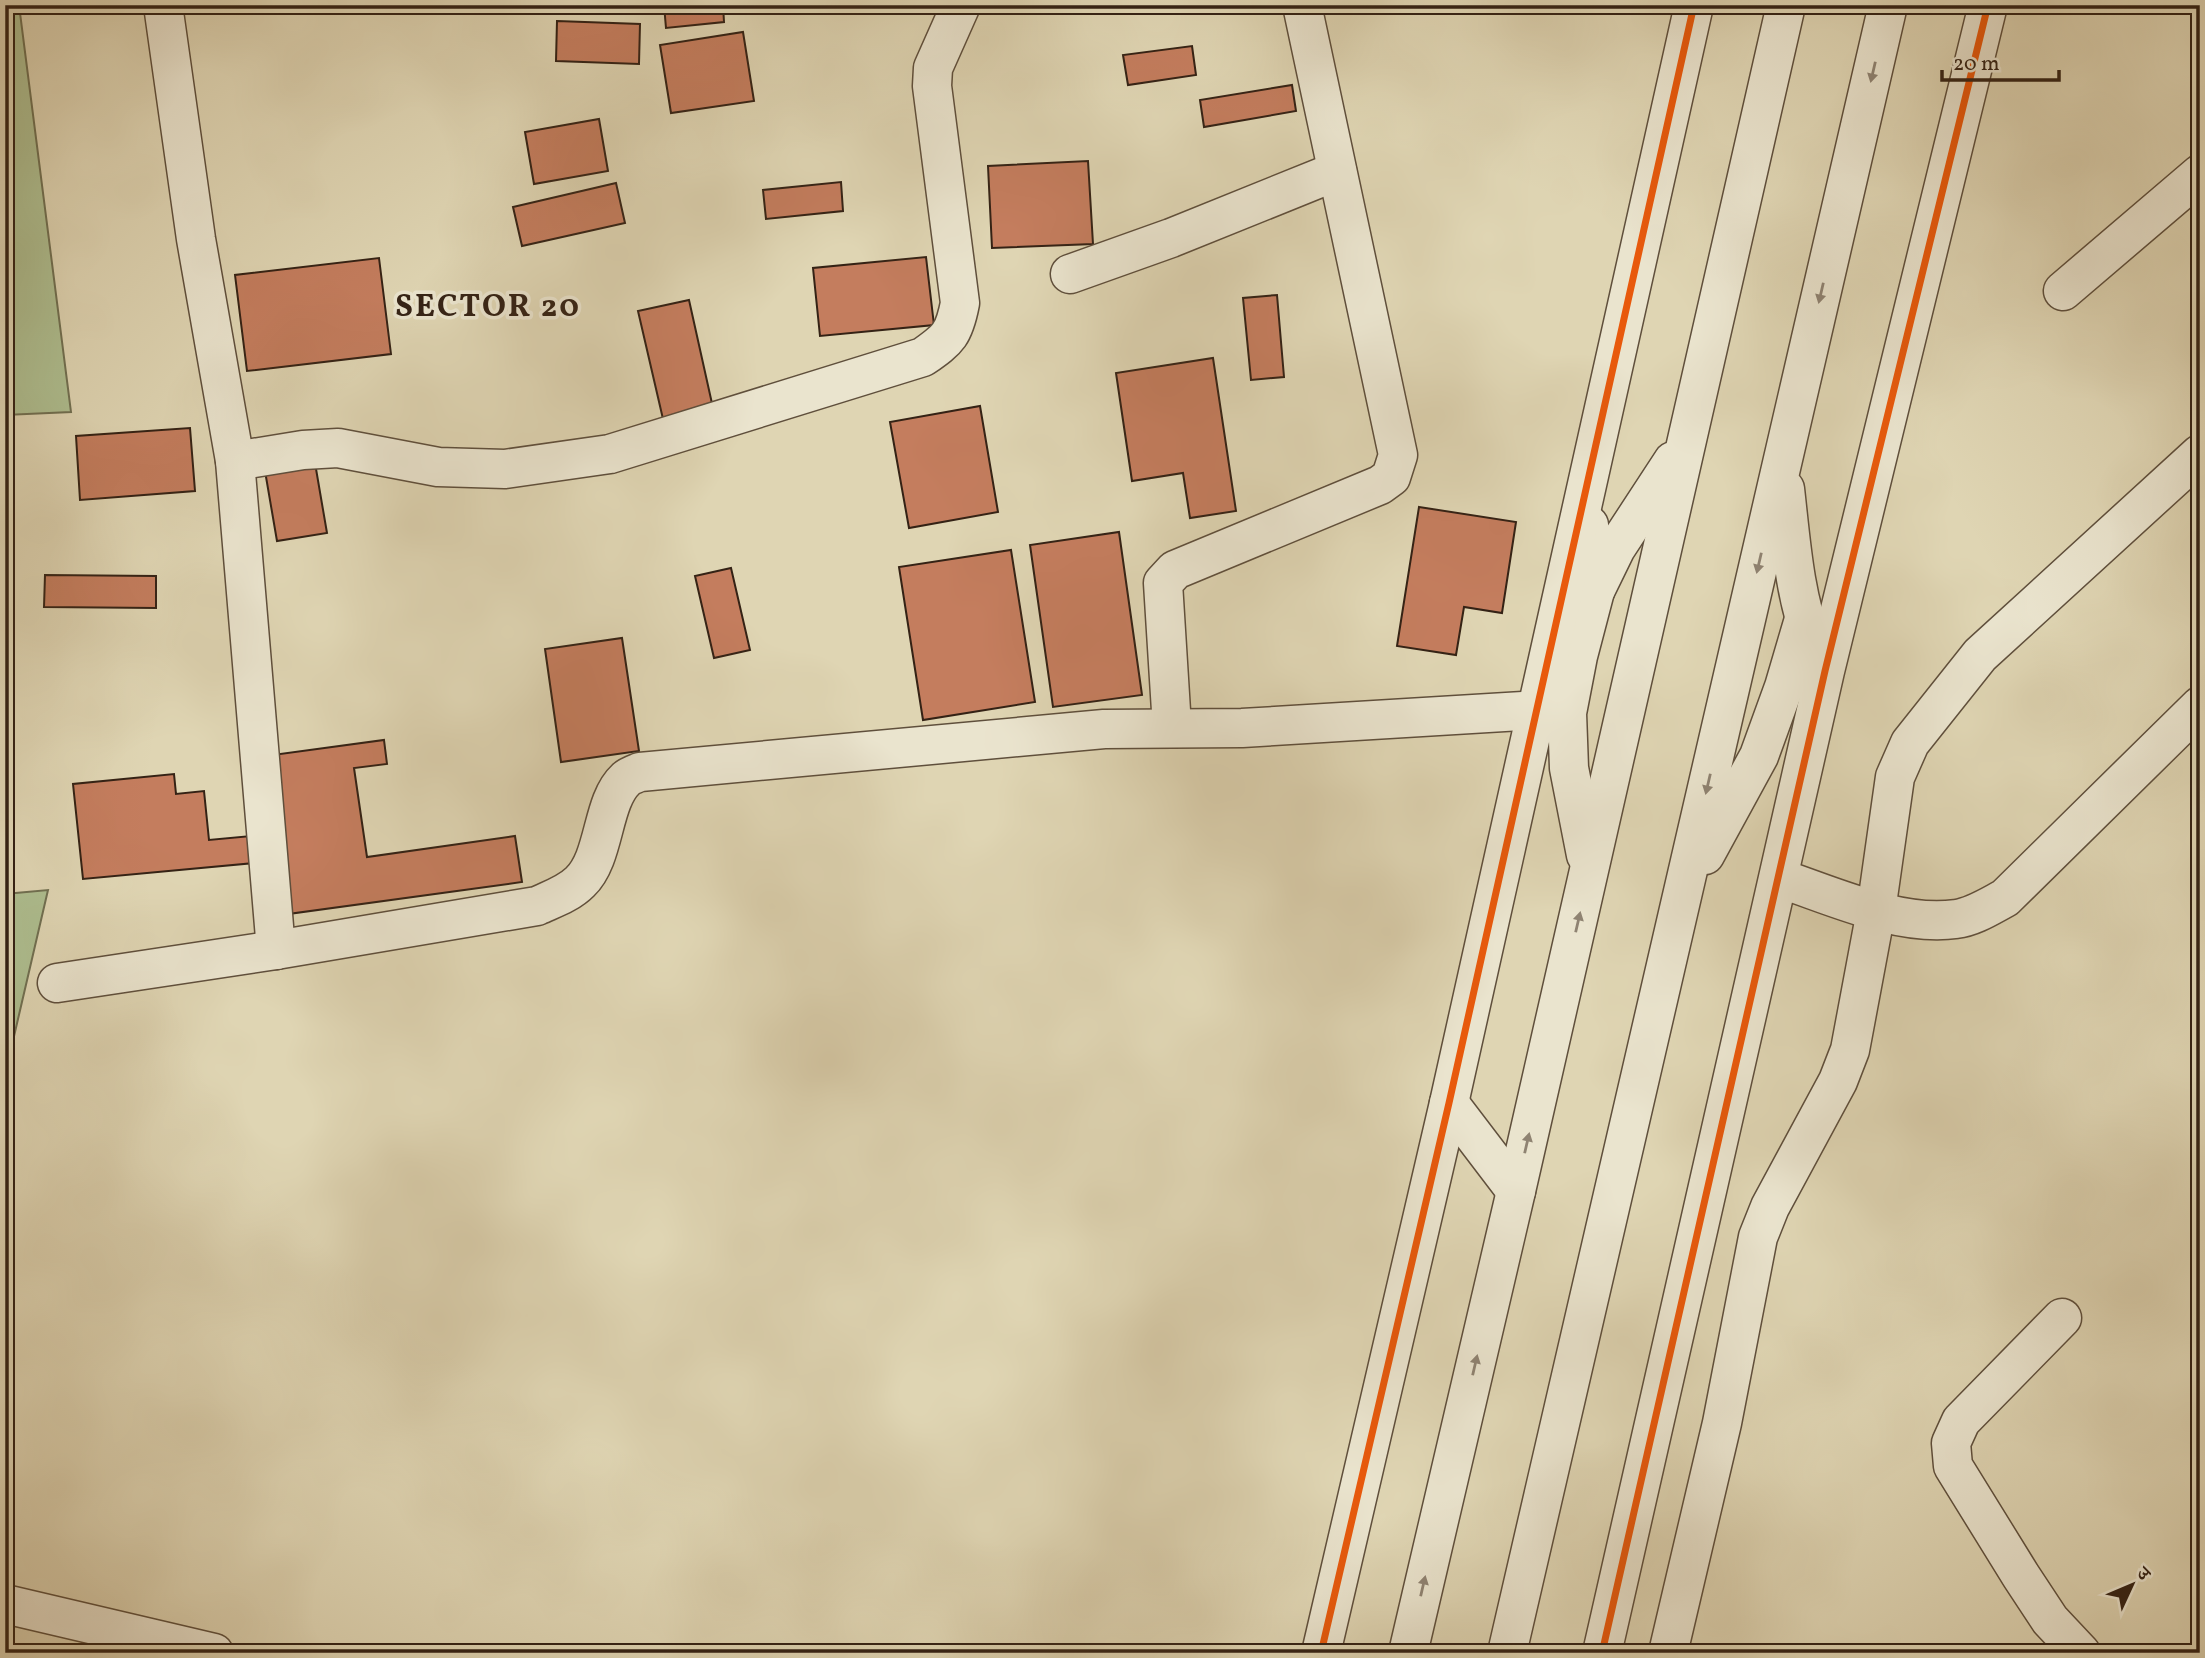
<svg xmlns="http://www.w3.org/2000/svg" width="2205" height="1658" font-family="Vollkorn,'Noto Serif Devanagari',serif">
<rect width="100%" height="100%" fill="#dfd5b3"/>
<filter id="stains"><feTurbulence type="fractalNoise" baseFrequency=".00286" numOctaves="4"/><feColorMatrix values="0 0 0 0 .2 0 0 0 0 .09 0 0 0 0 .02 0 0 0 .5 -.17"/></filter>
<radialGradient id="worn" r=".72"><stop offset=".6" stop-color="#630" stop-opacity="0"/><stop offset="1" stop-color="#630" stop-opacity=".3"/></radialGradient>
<!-- green -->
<g fill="#aebe90" stroke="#717052" stroke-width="2">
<path d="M5 5H19L71 412 5 415Z"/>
<path d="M48 890 5 1075V894Z"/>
</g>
<!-- building -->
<g fill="#c47d5e" stroke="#342215" stroke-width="2">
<path d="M664 5H723L724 22 666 28Z"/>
<path d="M557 21 640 24 639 64 556 61Z"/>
<path d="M743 32 754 101 671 113 660 45Z"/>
<path d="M1192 46 1196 75 1128 85 1123 55Z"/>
<path d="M1292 85 1296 111 1204 127 1200 100Z"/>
<path d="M599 119 608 171 534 184 525 132Z"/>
<path d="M1088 161 1093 244 992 248 988 166Z"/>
<path d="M841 182 843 211 766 219 763 190Z"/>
<path d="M616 183 625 223 522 246 513 207Z"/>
<path d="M926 257 934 325 820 336 813 268Z"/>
<path d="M379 258 391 354 247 371 235 275Z"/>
<path d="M1277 295 1284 377 1251 380 1243 298Z"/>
<path d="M689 300 713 408 663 419 638 311Z"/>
<path d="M1213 358 1236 511 1190 518 1183 473 1132 481 1116 373Z"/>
<path d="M980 406 998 512 909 528 890 422Z"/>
<path d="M190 428 195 491 80 500 76 436Z"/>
<path d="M315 463 327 533 277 541 265 471Z"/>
<path d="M1419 507 1516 522 1502 613 1464 607 1456 655 1397 646Z"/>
<path d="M1119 532 1142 695 1053 707 1030 545Z"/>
<path d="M1011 550 1035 702 923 720 899 567Z"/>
<path d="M731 568 750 650 714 658 695 576Z"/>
<path d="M45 575 156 576V608L44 607Z"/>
<path d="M622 638 639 751 561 762 545 649Z"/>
<path d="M384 740 387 764 354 768 367 857 515 836 522 882 288 914 265 756Z"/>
<path d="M174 774 176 794 204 791 209 840 251 836 254 863 83 879 73 784Z"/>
</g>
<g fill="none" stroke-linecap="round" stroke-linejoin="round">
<defs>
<g id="minor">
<path d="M163 5 196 239 235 461 276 950"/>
<path d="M1070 274 1171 238 1337 171"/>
<path d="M2063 291 2200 174"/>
<path d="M235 461 303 450 338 448 438 467 505 469 610 454 923 357C949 339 954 334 960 303L932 86 933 68 961 5"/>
<path d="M1785 489C1791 541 1794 594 1813 643"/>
<path d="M1596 589 1616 548 1673 461"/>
<path d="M1172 727 1163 583 1175 570 1380 485 1391 477 1398 455 1302 5"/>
<path d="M1586 855 1569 768 1567 713 1578 656 1595 591 1589 525"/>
<path d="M1705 855 1759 756 1784 687 1804 619"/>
<path d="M1779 878C1833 896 1899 927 1956 919 1973 917 1990 906 2005 898L2200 706"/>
<path d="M57 983 276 950 537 906C552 899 568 894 580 882 606 857 601 802 626 779 629 776 635 774 640 772L1104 729 1242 728 1537 710"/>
<path d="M1449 1103 1516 1191"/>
<path d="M2062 1318 1961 1421 1951 1443 1953 1466 2021 1576 2050 1620 2081 1653"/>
<path d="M5 1604 214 1653"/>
<path d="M1321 1653 1449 1103 1694 5"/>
<path d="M1408 1653 1516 1191 1786 5"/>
<path d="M1507 1653 1888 5"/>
<path d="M1602 1653 1825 671 1988 5"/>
<path d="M1668 1653 1722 1423 1758 1237 1770 1207 1838 1081 1850 1050 1876 911 1895 777 1910 743 1980 655 2200 454"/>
</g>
</defs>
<!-- minor casing -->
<use href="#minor" stroke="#5f4f3c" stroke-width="41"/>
<!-- minor -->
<use href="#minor" stroke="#eae4ce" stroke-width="38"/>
<defs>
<g id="cycleway">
<path d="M1321 1653 1449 1103 1694 5"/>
<path d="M1602 1653 1825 671 1988 5"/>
</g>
</defs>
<!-- cycleway casing -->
<use href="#cycleway" stroke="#eae4ce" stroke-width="11"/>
<!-- cycleway -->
<use href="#cycleway" stroke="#e8590c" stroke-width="7"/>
</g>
<!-- one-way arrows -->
<defs><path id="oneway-solid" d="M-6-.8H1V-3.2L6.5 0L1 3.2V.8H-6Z" transform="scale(1.75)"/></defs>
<g fill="#8f8372">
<use href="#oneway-solid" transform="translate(1873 72) rotate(103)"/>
<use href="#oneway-solid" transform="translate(1821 293) rotate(103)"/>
<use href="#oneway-solid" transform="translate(1759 563) rotate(103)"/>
<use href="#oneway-solid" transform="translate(1708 784) rotate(103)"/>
<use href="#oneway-solid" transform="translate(1578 922) rotate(-77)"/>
<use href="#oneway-solid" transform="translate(1527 1143) rotate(-77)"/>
<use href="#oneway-solid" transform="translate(1475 1365) rotate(-77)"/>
<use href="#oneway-solid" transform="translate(1423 1586) rotate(-77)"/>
</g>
<g text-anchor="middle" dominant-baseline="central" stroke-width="7" stroke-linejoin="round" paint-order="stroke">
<!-- district labels -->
<g font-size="32" font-weight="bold" letter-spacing="2" fill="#342215" stroke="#eae4ce">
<text x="488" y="308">SECTOR 20</text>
</g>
</g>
<!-- margin -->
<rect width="2205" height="1658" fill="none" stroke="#dfd5b3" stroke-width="28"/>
<rect x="7" y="7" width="2191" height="1644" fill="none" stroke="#342215" stroke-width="3.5"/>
<rect x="14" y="14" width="2177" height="1630" fill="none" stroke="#342215" stroke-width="2"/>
<!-- north arrow -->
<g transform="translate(2132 1585) rotate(46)" stroke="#eae4ce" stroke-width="5" paint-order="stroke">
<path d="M0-5L12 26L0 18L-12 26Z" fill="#342215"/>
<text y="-10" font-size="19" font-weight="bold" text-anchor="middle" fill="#342215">उ</text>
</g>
<!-- scale -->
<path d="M1942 70v10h117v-10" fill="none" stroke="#342215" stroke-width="3.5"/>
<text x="1953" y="70" font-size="21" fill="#342215" stroke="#eae4ce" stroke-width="5" paint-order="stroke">20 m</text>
<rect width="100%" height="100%" filter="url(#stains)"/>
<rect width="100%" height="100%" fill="url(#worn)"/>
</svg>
